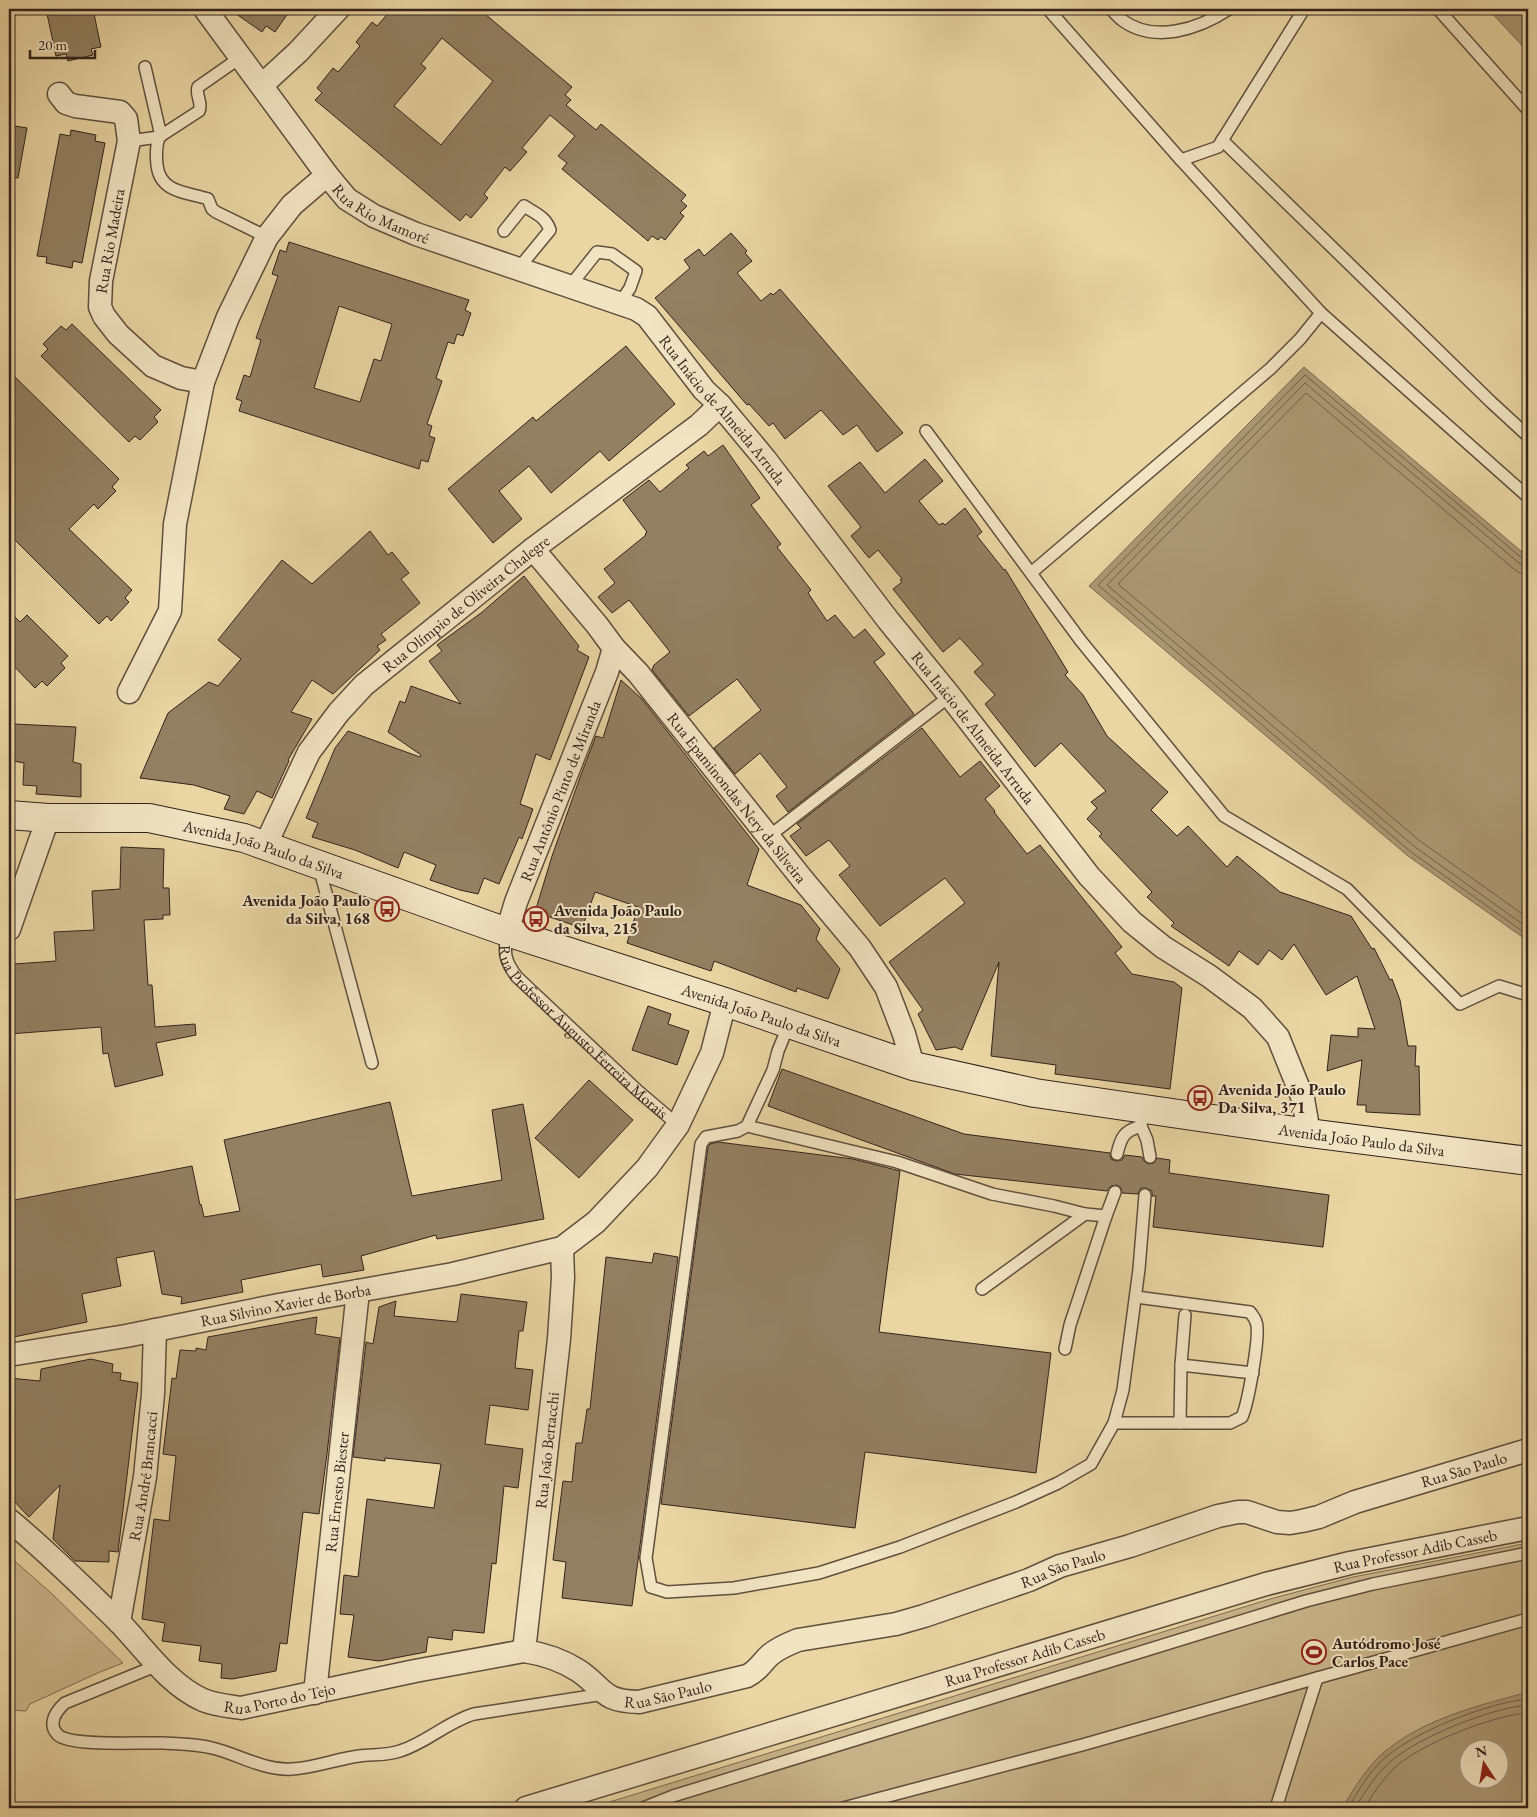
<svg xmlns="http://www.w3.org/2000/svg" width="1537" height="1817" font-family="'EB Garamond',serif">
<rect width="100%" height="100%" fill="#e9d6a3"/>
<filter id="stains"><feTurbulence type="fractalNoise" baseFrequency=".004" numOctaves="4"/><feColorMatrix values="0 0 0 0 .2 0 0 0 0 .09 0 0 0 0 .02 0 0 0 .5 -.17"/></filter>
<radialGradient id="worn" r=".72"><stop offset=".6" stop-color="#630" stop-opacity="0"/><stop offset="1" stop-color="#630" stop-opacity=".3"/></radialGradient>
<!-- green -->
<g fill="#cab78c" stroke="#7e6c54" fill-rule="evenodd">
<path d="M1528 1543V1808H590L1270 1599 1353 1577ZM1470 1750H1500V1780H1470Z"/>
<path d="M9 1556 51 1593 123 1663 100 1672 30 1704 26 1711 9 1710Z"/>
</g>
<!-- water -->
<g fill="#ab9975" stroke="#7b6951" fill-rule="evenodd">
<path d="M1488 9H1528V52Z"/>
<path d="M1304 367 1528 557V941L1408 856 1089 586Z"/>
<path d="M1521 1694H1528V1808H1342C1354 1789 1366 1768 1383 1753 1422 1720 1473 1707 1521 1694ZM1470 1750H1500V1780H1470Z"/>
</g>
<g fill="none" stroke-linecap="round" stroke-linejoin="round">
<!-- shore -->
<g stroke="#6f5e48" stroke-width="1">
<path d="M1528 560 1523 559 1305 375 1098 585 1411 852 1528 935"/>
<path d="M1528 566 1519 563 1305 383 1107 585 1415 847 1528 928"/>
<path d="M1528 574 1520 573 1514 569 1306 393 1118 584 1420 841 1528 918"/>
<path d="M1348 1808C1359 1790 1370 1770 1387 1756 1419 1730 1487 1703 1528 1699"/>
<path d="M1355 1808C1365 1792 1375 1775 1390 1762 1418 1737 1491 1708 1528 1705"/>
<path d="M1364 1808C1373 1794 1382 1780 1394 1768 1420 1744 1493 1715 1528 1713"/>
</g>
</g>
<!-- building -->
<g fill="#928062" stroke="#33221c" fill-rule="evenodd">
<path d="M46 9H93L101 47 91 49 93 55 68 61 66 54 56 56Z"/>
<path d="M229 9H291L275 32 266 26 262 32Z"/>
<path d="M392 9H479L572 87 565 95 571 100 566 105 596 130 601 124 686 195 681 201 687 206 680 213 684 216 665 240 661 237 658 240 652 236 648 241 562 169 567 163 558 156 575 136 550 115 522 148 527 152 510 171 505 167 484 194 488 198 471 218 466 214 460 221 315 100 322 93 317 88 333 68 338 72 360 46 356 42 372 22 377 26ZM442 38 493 81 441 145 394 106 426 68 421 64Z"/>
<path d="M9 125 27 128 18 178 9 177Z"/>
<path d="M71 130 96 135 95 141 105 143 82 263 73 261 72 268 46 263 47 257 37 256 60 134 70 136Z"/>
<path d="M731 233 747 251 745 253 752 261 737 273 761 301 771 293 773 295 780 289 903 433 877 452 857 425 843 435 821 410 785 439 773 423 769 426 749 404 747 405 655 298 690 268 684 260 699 249 704 256Z"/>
<path d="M289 242 469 300 465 310 471 313 463 336 457 334 454 344 448 342 436 378 442 381 427 424 432 426 429 436 435 438 428 462 421 460 419 469 239 411 242 401 236 399 244 375 250 377 261 340 256 338 278 276 272 274 280 250 286 252ZM339 306 392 324 381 361 374 359 360 402 314 388Z"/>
<path d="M72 324 161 410 154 417 158 422 140 440 135 436 129 442 41 356 48 349 43 344 61 326 66 330Z"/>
<path d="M626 346 675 404 609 461 600 451 551 493 529 466 499 491 522 519 493 543 448 489 533 417 536 421Z"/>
<path d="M9 371 119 479 112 487 116 491 98 509 94 504 69 529 132 590 125 598 129 602 111 621 107 616 99 624 9 534Z"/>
<path d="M723 445 760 498 751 505 781 544 777 547 811 590 808 593 827 621 835 615 854 638 865 629 885 654 874 662 914 714 788 812 776 796 787 787 760 753 735 774 714 748 761 710 737 679 689 716 652 670 654 665 670 652 629 600 612 613 598 597 615 583 604 569 646 535 645 534 647 532 623 500 649 480 660 492 689 468 686 465 704 451 708 456Z"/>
<path d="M925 459 943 481 919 501 939 525 943 523 945 525 965 508 982 532 977 536 1004 570 1005 569 1068 672 1065 675 1083 695 1107 736 1168 792 1151 810 1177 836 1188 826 1227 867 1237 856 1280 892 1351 916 1372 949 1374 948 1390 980 1392 979 1400 1000 1408 1046H1416L1415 1066H1419L1420 1115 1366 1112V1105H1357L1362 1060 1327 1071 1331 1035 1358 1037V1028L1375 1029 1357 976 1326 995 1294 944 1282 960 1269 950 1258 965 1239 951 1229 966 1171 926 1174 923 1147 897 1152 892 1099 836 1102 834 1087 819 1097 808 1091 802 1106 791 1061 743 1035 767 985 704 995 695 974 672 983 664 960 638 943 652 893 589 902 582 900 580 902 579 878 550 869 558 851 536 861 527 828 486 860 462 885 493Z"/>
<path d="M370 531 388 555 392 552 409 573 401 579 420 603 381 634 386 640 377 646 380 650 333 694 312 680 291 712 312 719 288 760 289 761 272 798 257 791 244 814 224 809 230 796 194 785 140 778 168 713 209 682 218 686 241 659 218 640 282 560 312 584Z"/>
<path d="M524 576 579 646 577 650 589 657 550 760 536 754 520 804 533 809 522 839 519 837 499 884 484 878 478 894 460 890 430 880 436 865 404 852 398 868 355 850 312 837 318 823 306 818 335 748 348 731 420 757 421 755 388 732 400 701 405 703 411 686 461 704 429 661 442 651 437 645 481 613Z"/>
<path d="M9 611 20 622 27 615 68 656 61 663 65 668 47 686 42 681 35 688 9 661Z"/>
<path d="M621 680 642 699 759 849 747 885 801 905 820 929 816 939 840 969 828 999 797 988 796 992 714 961 711 971 627 943 638 907 595 892 582 928 535 912 552 856 582 772 596 736 603 738Z"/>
<path d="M14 724 76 727 73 762 81 764V797L36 794 37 786 23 785 24 763 13 761 14 749 9 748V727H14Z"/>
<path d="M922 728 960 777 980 761 1000 786 985 799 995 811 994 812 1027 854 1040 845 1122 947 1115 953 1132 974 1174 982 1182 988 1170 1089 1055 1074 1056 1065 991 1056 999 962 962 1050 955 1047 936 1050 918 1014 923 1010 889 962 965 903 945 878 880 926 839 875 850 866 829 840 806 856 790 836 801 828 797 824Z"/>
<path d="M121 847 164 849 163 888H169L170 915H163V919L144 920 148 985H152L155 1027 195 1024 196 1035 156 1043 163 1075 115 1087 108 1053 103 1054 101 1027 9 1034V983L14 964 56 961 54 932 94 930 92 891 120 889Z"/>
<path d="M648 1006 671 1014 668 1024 689 1031 677 1065 632 1050Z"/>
<path d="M782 1069 964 1134 1110 1153 1111 1159 1116 1161 1122 1160 1125 1155 1142 1157 1144 1161 1148 1164 1154 1163 1157 1158 1170 1160 1169 1173 1329 1195 1323 1247 1153 1227 1156 1196H1152V1191L1146 1188H1141L1138 1194 1122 1193 1121 1188 1117 1185 1111 1186 1107 1191 955 1174 768 1106Z"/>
<path d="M589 1080 633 1120 579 1178 535 1138Z"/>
<path d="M390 1102 412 1196 502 1180 492 1110 523 1104 544 1219 437 1239 436 1235 361 1256 364 1270 323 1277 321 1264 241 1280 243 1292 181 1304 182 1297 162 1294 154 1251 116 1258 121 1286 82 1294 87 1322 9 1338V1201L192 1166 200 1205 201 1204 204 1217 240 1211 224 1140Z"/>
<path d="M718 1142 853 1159 900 1171 879 1332 1051 1353 1036 1473 865 1452 855 1528 661 1504 708 1147 710 1144Z"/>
<path d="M654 1253 678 1257 632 1606 562 1598 566 1562 553 1560 558 1520 563 1481 572 1482 576 1443H582L587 1409H590L606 1257 652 1263Z"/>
<path d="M461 1294 527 1302 523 1331H519L515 1368 533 1370 528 1410 490 1405 485 1444 523 1449 518 1488 504 1486 496 1564 492 1563 484 1633 453 1630 452 1640 428 1637 426 1652 379 1661 348 1657 354 1615 340 1614 344 1575 358 1577 367 1499 434 1508 441 1464 385 1458V1461L353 1457 366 1342 373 1344 379 1307 396 1301 394 1316 457 1322Z"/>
<path d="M317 1317 315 1334 340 1338 327 1454 319 1514 303 1512 287 1644 280 1643 276 1671 232 1679 221 1678 222 1664 199 1661 201 1646 162 1641 165 1623 142 1619 154 1519 169 1521 176 1456 163 1454 172 1378 176 1379 180 1350 196 1351V1348L206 1350 208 1337Z"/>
<path d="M91 1359 113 1364 112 1372 121 1373 120 1380 138 1383 118 1552 109 1551V1562L75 1561 53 1539 60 1485 29 1517 9 1496V1378L40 1381 41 1369Z"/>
</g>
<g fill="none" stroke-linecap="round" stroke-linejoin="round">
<defs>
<g id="lane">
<path d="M1048 9 1181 160 1218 147 1304 9"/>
<path d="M1111 9C1114 12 1118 17 1122 20 1154 44 1199 29 1229 9"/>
<path d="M1438 9 1528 110"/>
<path d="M241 57 198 87C195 95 203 103 199 111L159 137C156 146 156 156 157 165 160 193 187 192 208 199L212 209 216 212 267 237"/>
<path d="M145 67 161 136"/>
<path d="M1222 140 1491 402 1528 436"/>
<path d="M129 141 159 137"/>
<path d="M1181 160 1321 313 1528 497"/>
<path d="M504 231 524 206C535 213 546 217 550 230L518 269"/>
<path d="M570 286 597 252 612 254 636 271 630 288 620 303"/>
<path d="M926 431 1081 641 1224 816 1347 889 1460 1004 1499 986 1528 995"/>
<path d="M1031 573 1270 369 1300 339 1321 313"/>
<path d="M768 837 950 696"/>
<path d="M319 867 372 1063"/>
<path id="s1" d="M507 932C504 953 504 960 517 977L638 1091 678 1125"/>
<path d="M789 1024 778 1051 773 1070 747 1126 738 1131 706 1137 701 1144 646 1558 651 1587 667 1592 734 1588 819 1573 900 1547 1016 1502 1058 1483 1091 1464 1114 1423 1123 1390 1139 1269 1145 1195"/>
<path d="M1143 1109 1141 1126 1147 1140 1150 1157"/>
<path d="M747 1126 897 1162 992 1194 1054 1206 1085 1214 1106 1216"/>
<path d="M1117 1154C1121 1137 1124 1131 1141 1126"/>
<path d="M982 1289 1085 1214"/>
<path d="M1065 1349 1070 1325 1106 1216 1115 1192"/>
<path d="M1181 1365 1185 1315"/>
<path d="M1114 1423H1230L1242 1417C1248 1403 1261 1333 1256 1322 1255 1318 1252 1315 1250 1312L1136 1297"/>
<path d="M1180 1423 1181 1365 1253 1373"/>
<path d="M158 1665 65 1703C56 1711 47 1724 58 1735 72 1747 142 1742 163 1743 179 1744 196 1744 212 1748 238 1754 264 1771 292 1769 314 1768 336 1759 359 1756 372 1754 386 1756 400 1751 426 1743 447 1722 474 1714L604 1694"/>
<path d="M643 1808 673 1796 1306 1601 1373 1584 1528 1553"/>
<path d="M843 1808 1082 1745 1317 1678"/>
<path d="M1276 1808 1317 1678 1528 1619"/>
</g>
<g id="street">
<path id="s2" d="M205 9 327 175 347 199 374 216 416 234 636 309 647 316 704 390 720 405 765 459 888 620 950 696 1089 876 1132 922 1163 947 1209 976 1252 1008 1278 1037 1303 1099 1309 1133"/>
<path d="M262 85 298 52 338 9"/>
<path d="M59 94 66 103 75 106 120 112 126 119 129 141 101 281 100 307 104 316 118 334 153 366 181 378 203 382"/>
<path id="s3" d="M533 549 597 625 614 648 638 673 803 880 860 948 886 987 904 1034 913 1066"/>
<path d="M129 692 170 611 175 524 203 382 228 317 267 237 292 205 327 175"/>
<path id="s4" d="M265 846 309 752 339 712 364 685 533 549 699 425 720 405"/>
<path d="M9 929 48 818"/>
<path id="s5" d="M507 932 516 902 607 672 614 648"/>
<path id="s6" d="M9 1355 126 1336 279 1305 453 1274 562 1248 596 1222 647 1168 678 1125 712 1053 725 1002"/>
<path id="s7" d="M9 1520C47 1551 84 1588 119 1622 145 1649 168 1684 203 1700 215 1705 228 1706 241 1708L415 1671 524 1651C544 1654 562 1660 579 1671 606 1690 601 1701 639 1702L747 1676C758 1671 761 1663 770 1655 778 1648 788 1644 798 1640L896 1624 924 1616 1029 1580 1060 1566 1130 1546 1218 1516 1238 1512H1247L1277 1522 1290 1523 1302 1521 1319 1517 1355 1502 1528 1450"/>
<path id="s8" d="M119 1622 145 1477 153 1394 155 1330"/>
<path id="s9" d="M524 1651 559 1339 563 1278 562 1248"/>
<path id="s10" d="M315 1693 358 1291"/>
<path id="s11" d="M526 1808 1266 1584 1350 1563 1528 1528"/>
</g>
<g id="secondary">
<path id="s12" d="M9 815 48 818H149L244 838 507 932 725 1002 913 1066 1035 1093 1309 1133 1528 1161"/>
</g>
</defs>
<!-- lane casing -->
<use href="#lane" stroke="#604f3e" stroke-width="14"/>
<!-- street casing -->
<use href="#street" stroke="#604f3e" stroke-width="25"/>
<!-- secondary casing -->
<use href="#secondary" stroke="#33221c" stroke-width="30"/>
<!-- lane -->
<use href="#lane" stroke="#f1e4c3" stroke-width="11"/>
<!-- street -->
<use href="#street" stroke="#f1e4c3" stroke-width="22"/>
<!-- secondary -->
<use href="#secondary" stroke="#f1e4c3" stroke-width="28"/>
</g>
<!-- icons -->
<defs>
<symbol id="bus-ring" viewBox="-11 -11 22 22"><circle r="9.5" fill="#f1e4c3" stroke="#8f2418" stroke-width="1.5"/><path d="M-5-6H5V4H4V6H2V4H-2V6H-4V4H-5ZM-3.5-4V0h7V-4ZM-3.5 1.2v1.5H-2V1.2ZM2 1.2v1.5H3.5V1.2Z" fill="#8f2418"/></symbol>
<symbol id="stadium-ring" viewBox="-11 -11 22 22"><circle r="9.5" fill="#f1e4c3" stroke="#8f2418" stroke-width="1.5"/><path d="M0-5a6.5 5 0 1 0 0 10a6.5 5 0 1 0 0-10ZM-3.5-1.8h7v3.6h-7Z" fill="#8f2418"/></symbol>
</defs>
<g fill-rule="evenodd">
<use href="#bus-ring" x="373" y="895" width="28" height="28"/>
<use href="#bus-ring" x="522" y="905" width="28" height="28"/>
<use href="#bus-ring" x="1186" y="1084" width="28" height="28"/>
<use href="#stadium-ring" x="1300" y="1638" width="28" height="28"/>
</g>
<g text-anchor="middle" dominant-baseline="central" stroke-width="4" stroke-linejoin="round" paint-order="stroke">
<!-- street labels -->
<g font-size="16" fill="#33221c" stroke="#f1e4c3">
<text stroke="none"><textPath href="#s2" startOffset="274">Rua Rio Mamoré</textPath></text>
<text transform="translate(110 241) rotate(-80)">Rua Rio Madeira</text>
<text stroke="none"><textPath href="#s2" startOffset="681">Rua Inácio de Almeida Arruda</textPath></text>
<text stroke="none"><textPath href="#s4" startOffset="321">Rua Olímpio de Oliveira Chalegre</textPath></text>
<text stroke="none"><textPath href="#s2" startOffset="1086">Rua Inácio de Almeida Arruda</textPath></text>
<text stroke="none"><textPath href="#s5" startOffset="151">Rua Antônio Pinto de Miranda</textPath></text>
<text stroke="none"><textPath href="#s3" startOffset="322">Rua Epaminondas Nery da Silveira</textPath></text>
<text stroke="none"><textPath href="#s12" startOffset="259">Avenida João Paulo da Silva</textPath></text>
<text stroke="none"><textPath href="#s12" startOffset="784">Avenida João Paulo da Silva</textPath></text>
<text stroke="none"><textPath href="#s1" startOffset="132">Rua Professor Augusto Ferreira Morais</textPath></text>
<text stroke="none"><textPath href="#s12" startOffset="1399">Avenida João Paulo da Silva</textPath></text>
<text stroke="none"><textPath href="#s6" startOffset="281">Rua Silvino Xavier de Borba</textPath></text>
<text stroke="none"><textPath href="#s9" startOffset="202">Rua João Bertacchi</textPath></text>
<text stroke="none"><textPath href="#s7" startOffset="1592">Rua Sāo Paulo</textPath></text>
<text stroke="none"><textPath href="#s8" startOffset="148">Rua André Brancacci</textPath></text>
<text stroke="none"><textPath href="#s10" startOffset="202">Rua Ernesto Biester</textPath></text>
<text stroke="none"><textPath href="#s11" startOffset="926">Rua Professor Adib Casseb</textPath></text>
<text stroke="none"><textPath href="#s7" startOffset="1172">Rua Sāo Paulo</textPath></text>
<text stroke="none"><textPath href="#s11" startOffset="521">Rua Professor Adib Casseb</textPath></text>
<text stroke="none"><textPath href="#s7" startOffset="752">Rua Sāo Paulo</textPath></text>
<text stroke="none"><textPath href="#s7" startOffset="344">Rua Porto do Tejo</textPath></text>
</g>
<!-- poi labels -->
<g font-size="16" font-weight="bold" fill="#33221c" stroke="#f1e4c3" text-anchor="start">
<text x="370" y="900" text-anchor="end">Avenida João Paulo<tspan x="370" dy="18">da Silva, 168</tspan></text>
<text x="554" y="910">Avenida João Paulo<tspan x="554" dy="18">da Silva, 215</tspan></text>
<text x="1218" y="1089">Avenida João Paulo<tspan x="1218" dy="18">Da Silva, 371</tspan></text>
<text x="1332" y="1643">Autódromo José<tspan x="1332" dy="18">Carlos Pace</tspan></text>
</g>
</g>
<!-- margin -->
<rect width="1537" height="1817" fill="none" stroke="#e9d6a3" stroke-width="30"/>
<rect x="10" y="10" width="1517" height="1797" fill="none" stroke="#33221c" stroke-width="2.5"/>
<rect x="15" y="15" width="1507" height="1787" fill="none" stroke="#33221c"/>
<!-- north arrow -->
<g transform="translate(1484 1764) rotate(348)"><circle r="24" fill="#f1e4c3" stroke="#a59680"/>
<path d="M0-4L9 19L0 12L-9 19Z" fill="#8f2418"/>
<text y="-8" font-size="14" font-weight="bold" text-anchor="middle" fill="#33221c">N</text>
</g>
<!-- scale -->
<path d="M30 50v8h65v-8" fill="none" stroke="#33221c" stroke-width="2.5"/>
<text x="38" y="50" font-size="15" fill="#33221c" stroke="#f1e4c3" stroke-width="4" paint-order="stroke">20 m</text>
<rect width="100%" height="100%" filter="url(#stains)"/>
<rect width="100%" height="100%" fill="url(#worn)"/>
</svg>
